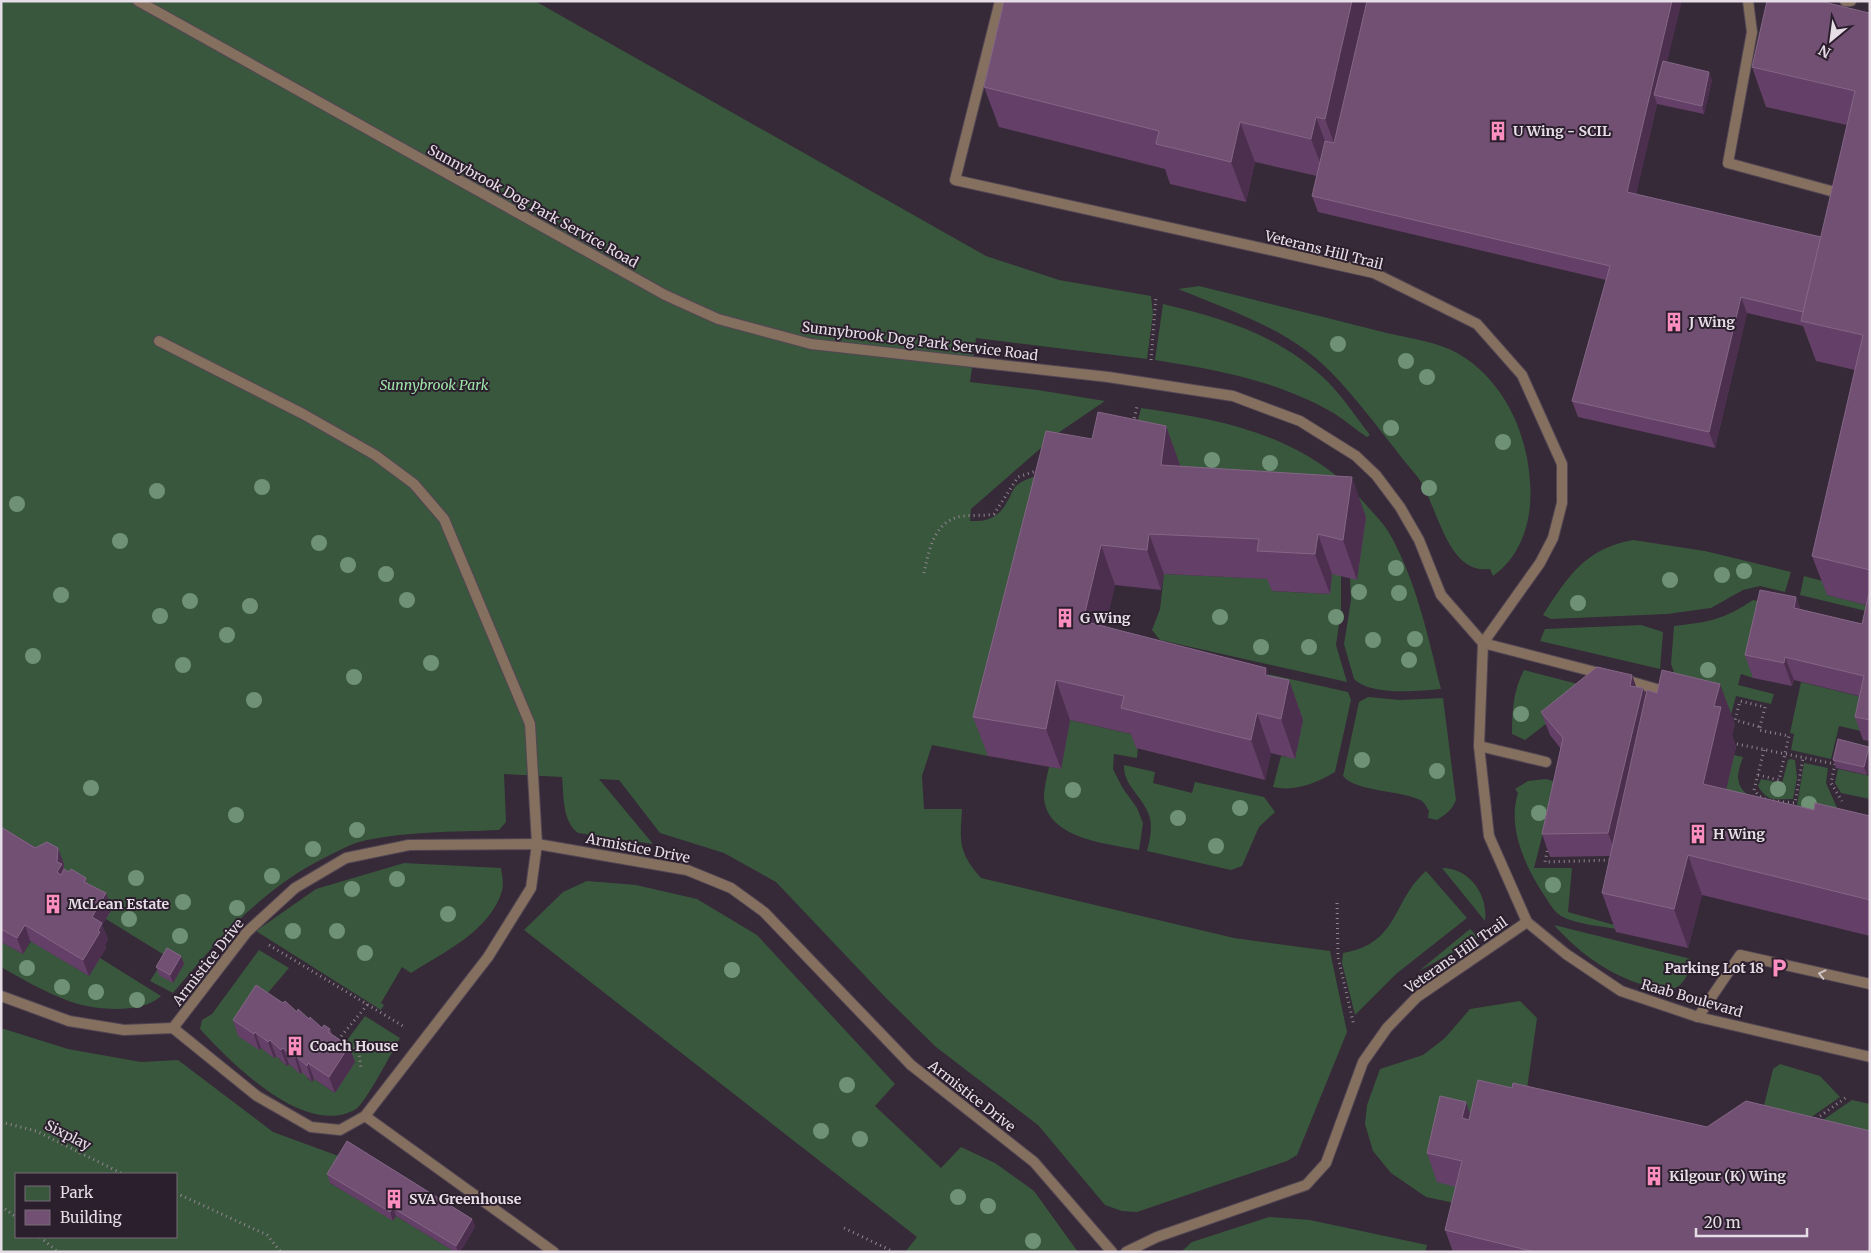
<svg xmlns="http://www.w3.org/2000/svg" width="1871" height="1253" font-family="Merriweather,serif">
<rect width="100%" height="100%" fill="#362938"/>
<!-- green -->
<g fill="#39573d" fill-rule="evenodd">
<path d="M1 1H535L986 256 1059 280 1151 296 1153 314 1147 359 976 338 970 382 1038 390 1105 401 1058 433 971 509 970 521C988 522 1000 517 1008 500 1011 496 1012 490 1016 486 1028 476 1046 474 1061 470L988 756 932 745 922 776 924 809H962C960 842 958 852 981 878L1234 938 1330 951 1347 1032 1297 1155 1287 1161 1137 1212 1122 1211 1105 1205 1038 1125 936 1047 886 998 776 882 724 853 660 833 619 780 599 779 653 844 578 833C562 821 564 796 562 777L504 774 506 822 499 830C453 832 404 831 359 842 349 845 338 851 328 856 264 887 218 939 173 993L150 981 166 956 106 919 1 839Z"/>
<path d="M1199 286C1259 301 1319 316 1379 331 1405 338 1437 341 1459 354 1504 381 1527 432 1530 482 1533 517 1523 555 1493 576L1490 569C1445 575 1438 502 1416 475 1384 437 1353 391 1317 359 1279 326 1224 308 1178 289Z"/>
<path d="M1163 304C1223 318 1281 336 1327 381 1343 397 1356 417 1370 435L1367 437C1356 430 1346 421 1335 414 1280 381 1218 370 1155 360Z"/>
<path d="M1141 408C1227 420 1310 437 1368 507 1375 515 1383 523 1388 531 1416 579 1428 636 1441 689 1419 691 1371 696 1354 679L1344 644 1351 600 1350 578 1357 579 1176 505 1133 441Z"/>
<path d="M1633 540 1705 551 1791 572 1785 592 1760 586 1743 590 1711 608 1667 614 1551 619 1543 615C1567 577 1586 548 1633 540Z"/>
<path d="M1164 574 1273 579 1272 591 1329 594 1332 574 1341 575V611L1336 645 1347 682 1160 640 1152 630 1160 609Z"/>
<path d="M1804 576 1830 583 1827 595 1870 606V612L1800 595Z"/>
<path d="M1753 600 1784 607 1753 678 1741 674 1738 685 1774 694 1771 704 1736 696 1729 722 1675 675 1671 664 1674 626C1709 622 1723 620 1753 600Z"/>
<path d="M1641 625 1663 632 1660 669 1540 641 1545 629Z"/>
<path d="M1169 652 1348 692 1351 700 1335 772C1317 783 1295 792 1273 787L1281 756 1295 758Z"/>
<path d="M1524 670 1593 688 1525 740 1512 734C1512 711 1513 691 1524 670Z"/>
<path d="M1801 682 1870 699 1865 732 1839 726 1831 759 1791 750 1794 734 1790 733Z"/>
<path d="M1368 697 1400 700 1443 698 1456 800C1452 810 1446 814 1437 820L1428 818 1429 811C1427 808 1425 803 1422 801 1403 790 1355 792 1343 776L1359 702Z"/>
<path d="M1070 720 1139 736 1137 758 1114 754 1113 769 1122 787 1137 808 1143 823 1139 850C1109 844 1047 839 1044 798 1044 788 1047 776 1049 767L1061 768Z"/>
<path d="M1734 755 1743 757C1741 763 1738 771 1738 777 1739 803 1779 805 1797 806L1804 763 1828 768 1826 783 1838 810 1718 824Z"/>
<path d="M1791 759 1795 760 1797 778 1793 799C1775 799 1768 803 1758 786L1761 779 1782 783 1788 760Z"/>
<path d="M1124 765 1155 772 1153 783 1192 793 1195 782 1264 797 1275 812 1259 827 1242 866 1231 870 1147 851C1150 840 1153 826 1149 815 1143 797 1123 785 1124 765Z"/>
<path d="M1838 769 1870 776V799L1841 793 1835 783Z"/>
<path d="M1546 779 1556 782 1534 868H1572L1568 912 1618 926 1617 929C1600 926 1575 924 1561 916 1553 911 1549 902 1544 895 1525 866 1507 827 1518 793L1515 789 1528 781Z"/>
<path d="M404 863 501 868C502 875 504 884 502 891 490 931 444 952 411 973L402 967 381 1003 384 1005 381 1010 256 931 316 889Z"/>
<path d="M1442 868C1470 868 1488 895 1485 921Z"/>
<path d="M1426 871 1467 918 1396 974 1355 1015 1342 963 1343 953C1400 943 1391 902 1426 871Z"/>
<path d="M587 881 636 885 697 899 757 935 895 1084 875 1106 941 1168 961 1147 995 1163 1034 1191 1078 1252H905L917 1237 524 930 563 892Z"/>
<path d="M1554 925 1691 959C1689 968 1688 977 1681 984 1673 992 1661 990 1651 987 1612 977 1581 955 1554 925Z"/>
<path d="M1470 929 1478 937 1475 940 1419 971Z"/>
<path d="M31 941 89 976 100 958 161 996C141 1015 90 1010 66 1000 43 991 22 979 1 967V942L23 954Z"/>
<path d="M259 950 289 968 261 1001 239 1036 259 1049 261 1048 274 1057 276 1056 287 1066 289 1064 300 1073 302 1072 309 1076 307 1078 312 1082 314 1079 335 1093 334 1048 345 1043 365 1016 400 1038C393 1050 365 1104 356 1109 306 1139 231 1063 200 1029L202 1020 212 1014Z"/>
<path d="M1520 1001 1537 1018 1523 1117 1473 1191 1469 1206 1426 1197 1391 1173 1373 1151 1365 1124 1367 1105 1380 1069 1423 1055 1445 1038 1470 1009Z"/>
<path d="M1 1028 68 1049 141 1062 178 1060 273 1132 344 1158 330 1183 393 1220 396 1216 455 1252H1ZM16 1174H176V1237H16Z"/>
<path d="M1780 1064 1820 1076 1840 1097 1783 1137 1759 1126 1773 1069Z"/>
<path d="M1852 1100 1870 1104V1158L1794 1140Z"/>
<path d="M1269 1217 1310 1220 1427 1245 1425 1252H1181L1192 1242Z"/>
</g>
<g fill="none" stroke-linecap="round" stroke-linejoin="round">
<defs>
<g id="service">
<path d="M138 1 665 295 718 319 811 344 1108 377 1233 396 1300 421 1356 456 1376 475 1400 507 1419 540 1441 595 1483 643"/>
<path d="M1000 1 955 180 1374 273 1477 324 1522 375 1562 464V503L1553 538 1540 563 1483 643 1479 746 1489 836 1527 922 1566 954 1621 991 1698 1017 1870 1057"/>
<path d="M1748 1 1752 32 1728 163 1831 191"/>
<path d="M1845 1H1851"/>
<path d="M159 341 303 414 375 455 414 484 444 519 530 724 537 844 531 888 488 957 365 1116"/>
<path d="M1483 643 1603 674"/>
<path d="M1622 679 1670 693"/>
<path d="M1479 746 1546 762"/>
<path d="M1 996 69 1021 124 1030 173 1028 257 1096 311 1127 340 1130 365 1116 554 1252"/>
<path d="M1698 1017 1740 955 1870 984"/>
<path d="M173 1028 247 932 295 888 346 858 409 845 537 844 687 870 731 888 764 912 911 1065 1034 1162 1112 1252"/>
<path d="M1126 1252 1157 1237 1306 1185 1326 1163 1363 1062 1387 1028 1417 997 1527 922"/>
</g>
</defs>
<!-- service casing -->
<use href="#service" stroke="#524654" stroke-width="12"/>
<!-- path -->
<g stroke="#918692" stroke-width="3" stroke-dasharray="1 4" stroke-linecap="butt">
<path d="M1151 360 1156 296"/>
<path d="M1133 423 1137 407"/>
<path d="M924 573C929 550 934 520 963 516 973 515 984 516 994 514L1018 477 1039 470"/>
<path d="M1732 743 1835 764"/>
<path d="M1764 750 1754 790 1759 796 1767 800"/>
<path d="M1835 764 1831 783 1842 801"/>
<path d="M1758 775 1779 780 1789 736 1759 730 1760 727 1765 707 1740 701 1735 720 1760 727"/>
<path d="M1773 801 1795 803 1803 758"/>
<path d="M1548 846 1545 862 1611 860"/>
<path d="M1337 903 1338 957 1354 1026"/>
<path d="M269 945 403 1026"/>
<path d="M338 1040 368 1004"/>
<path d="M345 1045 353 1046 359 1053 361 1068"/>
<path d="M1816 1119 1848 1096"/>
<path d="M1 1122 36 1131 123 1174"/>
<path d="M176 1193 267 1235 281 1252"/>
<path d="M1 1206 16 1217"/>
<path d="M844 1228 894 1252"/>
<path d="M40 1237 58 1252"/>
</g>
<!-- service -->
<use href="#service" stroke="#856f5e" stroke-width="10"/>
</g>
<!-- trees -->
<g fill="#6f9276">
<circle cx="1338" cy="344" r="8"/>
<circle cx="1406" cy="361" r="8"/>
<circle cx="1427" cy="377" r="8"/>
<circle cx="1391" cy="428" r="8"/>
<circle cx="1503" cy="442" r="8"/>
<circle cx="1212" cy="460" r="8"/>
<circle cx="1270" cy="463" r="8"/>
<circle cx="262" cy="487" r="8"/>
<circle cx="1429" cy="488" r="8"/>
<circle cx="157" cy="491" r="8"/>
<circle cx="17" cy="504" r="8"/>
<circle cx="120" cy="541" r="8"/>
<circle cx="319" cy="543" r="8"/>
<circle cx="348" cy="565" r="8"/>
<circle cx="1396" cy="568" r="8"/>
<circle cx="1744" cy="571" r="8"/>
<circle cx="386" cy="574" r="8"/>
<circle cx="1722" cy="575" r="8"/>
<circle cx="1670" cy="580" r="8"/>
<circle cx="1359" cy="592" r="8"/>
<circle cx="1399" cy="593" r="8"/>
<circle cx="61" cy="595" r="8"/>
<circle cx="407" cy="600" r="8"/>
<circle cx="190" cy="601" r="8"/>
<circle cx="1578" cy="603" r="8"/>
<circle cx="250" cy="606" r="8"/>
<circle cx="160" cy="616" r="8"/>
<circle cx="1220" cy="617" r="8"/>
<circle cx="1336" cy="617" r="8"/>
<circle cx="227" cy="635" r="8"/>
<circle cx="1415" cy="639" r="8"/>
<circle cx="1373" cy="640" r="8"/>
<circle cx="1261" cy="647" r="8"/>
<circle cx="1309" cy="647" r="8"/>
<circle cx="33" cy="656" r="8"/>
<circle cx="1409" cy="660" r="8"/>
<circle cx="431" cy="663" r="8"/>
<circle cx="183" cy="665" r="8"/>
<circle cx="1708" cy="670" r="8"/>
<circle cx="354" cy="677" r="8"/>
<circle cx="254" cy="700" r="8"/>
<circle cx="1521" cy="714" r="8"/>
<circle cx="1362" cy="760" r="8"/>
<circle cx="1437" cy="771" r="8"/>
<circle cx="91" cy="788" r="8"/>
<circle cx="1778" cy="789" r="8"/>
<circle cx="1073" cy="790" r="8"/>
<circle cx="1809" cy="804" r="8"/>
<circle cx="1240" cy="808" r="8"/>
<circle cx="1539" cy="813" r="8"/>
<circle cx="236" cy="815" r="8"/>
<circle cx="1178" cy="818" r="8"/>
<circle cx="357" cy="830" r="8"/>
<circle cx="1216" cy="846" r="8"/>
<circle cx="313" cy="849" r="8"/>
<circle cx="272" cy="876" r="8"/>
<circle cx="136" cy="878" r="8"/>
<circle cx="397" cy="879" r="8"/>
<circle cx="1553" cy="885" r="8"/>
<circle cx="352" cy="889" r="8"/>
<circle cx="183" cy="902" r="8"/>
<circle cx="237" cy="908" r="8"/>
<circle cx="448" cy="914" r="8"/>
<circle cx="129" cy="919" r="8"/>
<circle cx="293" cy="931" r="8"/>
<circle cx="337" cy="931" r="8"/>
<circle cx="180" cy="936" r="8"/>
<circle cx="365" cy="953" r="8"/>
<circle cx="27" cy="968" r="8"/>
<circle cx="732" cy="970" r="8"/>
<circle cx="62" cy="987" r="8"/>
<circle cx="96" cy="992" r="8"/>
<circle cx="137" cy="1000" r="8"/>
<circle cx="847" cy="1085" r="8"/>
<circle cx="821" cy="1131" r="8"/>
<circle cx="860" cy="1139" r="8"/>
<circle cx="958" cy="1197" r="8"/>
<circle cx="988" cy="1206" r="8"/>
<circle cx="1033" cy="1241" r="8"/>
</g>
<!-- wall -->
<g fill="#643f67">
<path d="M1870 10V741L1863 740 1855 717 1859 696 1794 680 1792 686 1753 678 1745 655 1796 597 1800 609 1862 624 1866 605 1827 595 1812 556 1855 370 1816 361 1803 326 1747 313 1715 448 1578 417 1572 401 1606 280 1318 212 1312 196 1317 176 1255 162 1246 202 1170 184 1165 169 999 127 984 87 1667 62 1712 80 1704 114 1657 104 1636 194 1821 237 1847 125 1766 107 1752 67 1869 13Z"/>
<path d="M1166 426 1180 466 1366 517 1357 580 1332 574 1330 594 1272 591 1267 579 1164 574 1161 590 1115 585 1105 627 1269 676 1289 680 1303 720 1295 759 1271 753 1265 780 1136 748 1131 734 1070 720 1061 769 988 756 973 717 1092 439Z"/>
<path d="M1632 675 1636 687 1643 688 1646 696 1735 724 1732 735 1736 747 1726 790 1814 810 1870 816V936L1702 895 1688 948 1616 932 1602 893 1610 856 1550 857 1542 834 1561 749 1550 735 1541 712Z"/>
<path d="M1870 748V764L1867 775 1836 768 1833 760Z"/>
<path d="M1 827 64 864V870L69 872 86 878 87 883 112 909 102 925 108 939 105 945 106 948 89 976 30 941 23 954 1 942Z"/>
<path d="M181 956 184 964 173 983 159 975 156 967Z"/>
<path d="M297 1012 322 1028 330 1029 332 1034 349 1046 355 1062 335 1093 314 1079 312 1082 302 1072 300 1074 289 1064 287 1066 276 1056 274 1058 261 1048 259 1050 238 1036 233 1020Z"/>
<path d="M1466 1102 1470 1114 1870 1252H1453L1445 1230 1456 1187 1437 1182 1427 1153Z"/>
<path d="M327 1174 472 1219 475 1227 460 1252H455L396 1216 393 1221 330 1183Z"/>
</g>
<!-- shaded-wall -->
<g fill="#4c2f4e">
<path d="M1352 1H1376L1340 159 1325 119Z"/>
<path d="M1672 1H1682L1659 96 1654 95 1657 104 1633 208 1627 192Z"/>
<path d="M1709 72 1712 80 1704 114 1702 106Z"/>
<path d="M1316 117 1331 157 1326 178 1311 139Z"/>
<path d="M1240 122 1255 162 1246 202 1231 162Z"/>
<path d="M1741 297 1747 313 1715 448 1709 432Z"/>
<path d="M1166 426 1180 465 1176 505 1161 465Z"/>
<path d="M1352 477 1366 517 1357 580 1343 540Z"/>
<path d="M1149 534 1164 574 1161 590 1147 550Z"/>
<path d="M1318 534 1332 574 1330 594 1315 554Z"/>
<path d="M1101 545 1115 585 1097 661 1083 621Z"/>
<path d="M1796 597 1805 621 1794 608Z"/>
<path d="M1785 657 1794 680 1792 686 1784 663Z"/>
<path d="M1266 668 1281 708 1265 675Z"/>
<path d="M1632 675 1640 698 1643 688 1651 712 1617 856 1608 833Z"/>
<path d="M1056 680 1070 720 1061 769 1046 729Z"/>
<path d="M1289 680 1303 720 1295 759 1281 719Z"/>
<path d="M1720 684 1735 724 1732 735 1736 747 1718 824 1703 784 1714 706Z"/>
<path d="M1257 713 1271 753 1265 780 1251 740Z"/>
<path d="M1869 747 1870 764 1867 775 1864 767Z"/>
<path d="M58 848 64 864 63 869 67 880 57 872V862Z"/>
<path d="M1688 855 1702 895 1688 948 1674 909Z"/>
<path d="M106 893 112 909 102 925 108 939 105 945 106 948 89 976 83 960 92 917Z"/>
<path d="M25 925 30 941 23 954 17 938Z"/>
<path d="M181 956 184 964 173 983 170 975Z"/>
<path d="M255 1032 261 1048 259 1050 254 1034Z"/>
<path d="M270 1040 276 1056 274 1058 268 1042Z"/>
<path d="M349 1046 355 1062 335 1093 329 1077Z"/>
<path d="M283 1048 289 1064 287 1066 281 1050Z"/>
<path d="M296 1056 302 1072 300 1074 295 1058Z"/>
<path d="M308 1063 314 1079 312 1082 307 1066Z"/>
<path d="M1466 1102 1476 1131 1462 1118Z"/>
<path d="M393 1208 396 1216 393 1221 390 1212Z"/>
<path d="M472 1219 475 1227 460 1252H458L456 1246Z"/>
</g>
<!-- building -->
<g fill="#725074" stroke="#846686">
<path d="M1004 1H1352L1325 119 1316 117 1311 139 1240 122 1231 162 1156 144 1159 131 984 87Z"/>
<path d="M1367 1H1672L1627 192 1821 237 1803 312 1741 297 1709 432 1572 401 1610 266 1312 196 1325 141 1334 143Z"/>
<path d="M1767 1H1820L1869 13 1870 10V570L1812 556 1863 335 1801 321 1855 91 1752 67Z"/>
<path d="M1663 61 1709 72 1702 106 1654 95Z"/>
<path d="M1098 412 1166 426 1161 465 1352 477 1343 540 1318 534 1315 554 1257 551 1259 539 1149 534 1147 550 1101 545 1083 621 1266 668 1265 675 1289 680 1281 719 1257 713 1251 740 1121 708 1124 696 1056 680 1046 729 973 717 1046 431 1092 439Z"/>
<path d="M1870 589V720L1855 717 1864 676 1785 657 1784 663 1745 655 1760 590 1796 597 1794 608 1862 624Z"/>
<path d="M1597 667 1632 675 1630 686 1643 688 1608 833 1542 834 1563 738 1541 712Z"/>
<path d="M1662 670 1720 684 1714 706 1721 707 1703 784 1814 810 1815 803 1870 816V900L1688 855 1674 909 1602 893 1647 690 1657 693Z"/>
<path d="M1838 739 1869 747 1864 767 1833 760Z"/>
<path d="M1 827 35 848 47 842 58 848 57 862 62 864 57 872 61 875 64 869 69 872 71 869 86 878 84 882 106 893 92 917 102 923 98 931 100 932 83 960 25 925 17 938 1 929Z"/>
<path d="M167 948 181 956 170 975 156 967Z"/>
<path d="M256 985 283 1003 285 1001 297 1012 298 1009 309 1019 310 1017 322 1028 324 1025 330 1029 328 1032 349 1046 329 1077 308 1063 307 1066 296 1056 295 1058 283 1048 281 1050 270 1040 268 1042 255 1032 254 1034 233 1020Z"/>
<path d="M1478 1080 1512 1088 1513 1083 1707 1127 1746 1101 1870 1131V1252H1535L1445 1230 1462 1161 1427 1153 1440 1096 1466 1102 1462 1118 1469 1120Z"/>
<path d="M347 1141 472 1219 456 1246 393 1208 390 1212 327 1174Z"/>
</g>
<!-- one-way arrows -->
<defs><path id="oneway-chevron" d="M-2-3.5L2.5 0L-2 3.5" fill="none" stroke-width="1.6" stroke-linecap="round" stroke-linejoin="round" transform="scale(1.25)"/></defs>
<use stroke="#cec2c5" href="#oneway-chevron" transform="translate(1822 974) rotate(-167)"/>
<!-- icons -->
<defs>
<symbol id="building-bare" viewBox="-9 -9 18 18"><path d="M-4-6H4V6H1V3H-1V6H-4ZM-2.5-4.3h1.7v1.8h-1.7ZM.8-4.3h1.7v1.8H.8ZM-2.5-1h1.7V.8h-1.7ZM.8-1h1.7V.8H.8Z" fill="#fd8ec0" stroke="#2c1f2d" stroke-width="2.5" paint-order="stroke"/></symbol>
<symbol id="parking-bare" viewBox="-9 -9 18 18"><path d="M-3.5-5.5H1a3.5 3.5 0 0 1 0 7H-1V5.5H-3.5ZM-1-3.4V-.6H.8a1.4 1.4 0 0 0 0-2.8Z" fill="#fd8ec0" stroke="#2c1f2d" stroke-width="2.5" paint-order="stroke"/></symbol>
</defs>
<g fill-rule="evenodd">
<use href="#building-bare" x="1484" y="117" width="28" height="28"/>
<use href="#building-bare" x="1660" y="308" width="28" height="28"/>
<use href="#building-bare" x="1051" y="604" width="28" height="28"/>
<use href="#building-bare" x="1684" y="820" width="28" height="28"/>
<use href="#building-bare" x="39" y="890" width="28" height="28"/>
<use href="#parking-bare" x="1765" y="954" width="28" height="28"/>
<use href="#building-bare" x="281" y="1032" width="28" height="28"/>
<use href="#building-bare" x="1640" y="1162" width="28" height="28"/>
<use href="#building-bare" x="380" y="1185" width="28" height="28"/>
</g>
<g text-anchor="middle" dominant-baseline="central" stroke-width="4" stroke-linejoin="round" paint-order="stroke">
<!-- poi labels -->
<g font-size="14" font-weight="bold" fill="#e6dde7" stroke="#2c1f2d" text-anchor="start">
<text x="1513" y="131">U Wing - SCIL</text>
<text x="1689" y="322">J Wing</text>
<text x="1080" y="618">G Wing</text>
<text x="1713" y="834">H Wing</text>
<text x="68" y="904">McLean Estate</text>
<text x="1764" y="968" text-anchor="end">Parking Lot 18</text>
<text x="310" y="1046">Coach House</text>
<text x="1669" y="1176">Kilgour (K) Wing</text>
<text x="409" y="1199">SVA Greenhouse</text>
</g>
<!-- street labels -->
<g font-size="14" fill="#e6dde7" stroke="#2c1f2d">
<text transform="translate(533 206) rotate(29)">Sunnybrook Dog Park Service Road</text>
<text transform="translate(1324 250) rotate(14)">Veterans Hill Trail</text>
<text transform="translate(920 341) rotate(7)">Sunnybrook Dog Park Service Road</text>
<text transform="translate(638 848) rotate(11)">Armistice Drive</text>
<text transform="translate(1456 955) rotate(-35)">Veterans Hill Trail</text>
<text transform="translate(208 962) rotate(-52)">Armistice Drive</text>
<text transform="translate(1692 998) rotate(16)">Raab Boulevard</text>
<text transform="translate(972 1096) rotate(38)">Armistice Drive</text>
<text transform="translate(68 1135) rotate(27)">Sixplay</text>
</g>
<!-- park labels -->
<g font-size="14" font-style="italic" fill="#9de7a8" stroke="#2c1f2d">
<text x="434" y="385">Sunnybrook Park</text>
</g>
</g>
<!-- border -->
<rect width="1871" height="1253" fill="none" stroke="#e6dde7" stroke-width="5"/>
<!-- legend -->
<rect x="15" y="1173" width="162" height="65" fill="#2c1f2d" stroke="#766b77"/>
<rect x="25" y="1186" width="25" height="15" fill="#39573d" stroke="#766b77"/>
<text x="60" y="1198" font-size="15" fill="#e6dde7">Park</text>
<rect x="25" y="1210" width="25" height="15" fill="#725074" stroke="#766b77"/>
<text x="60" y="1223" font-size="15" fill="#e6dde7">Building</text>
<!-- north arrow -->
<g transform="translate(1831 40) rotate(209)" stroke="#2c1f2d" stroke-width="4" paint-order="stroke">
<path d="M0-4L9 19L0 12L-9 19Z" fill="#e6dde7"/>
<text y="-8" font-size="14" font-weight="bold" text-anchor="middle" fill="#e6dde7">N</text>
</g>
<!-- scale -->
<path d="M1696 1228v8h111v-8" fill="none" stroke="#e6dde7" stroke-width="2.5"/>
<text x="1704" y="1228" font-size="15" fill="#e6dde7" stroke="#2c1f2d" stroke-width="4" paint-order="stroke">20 m</text>
</svg>
